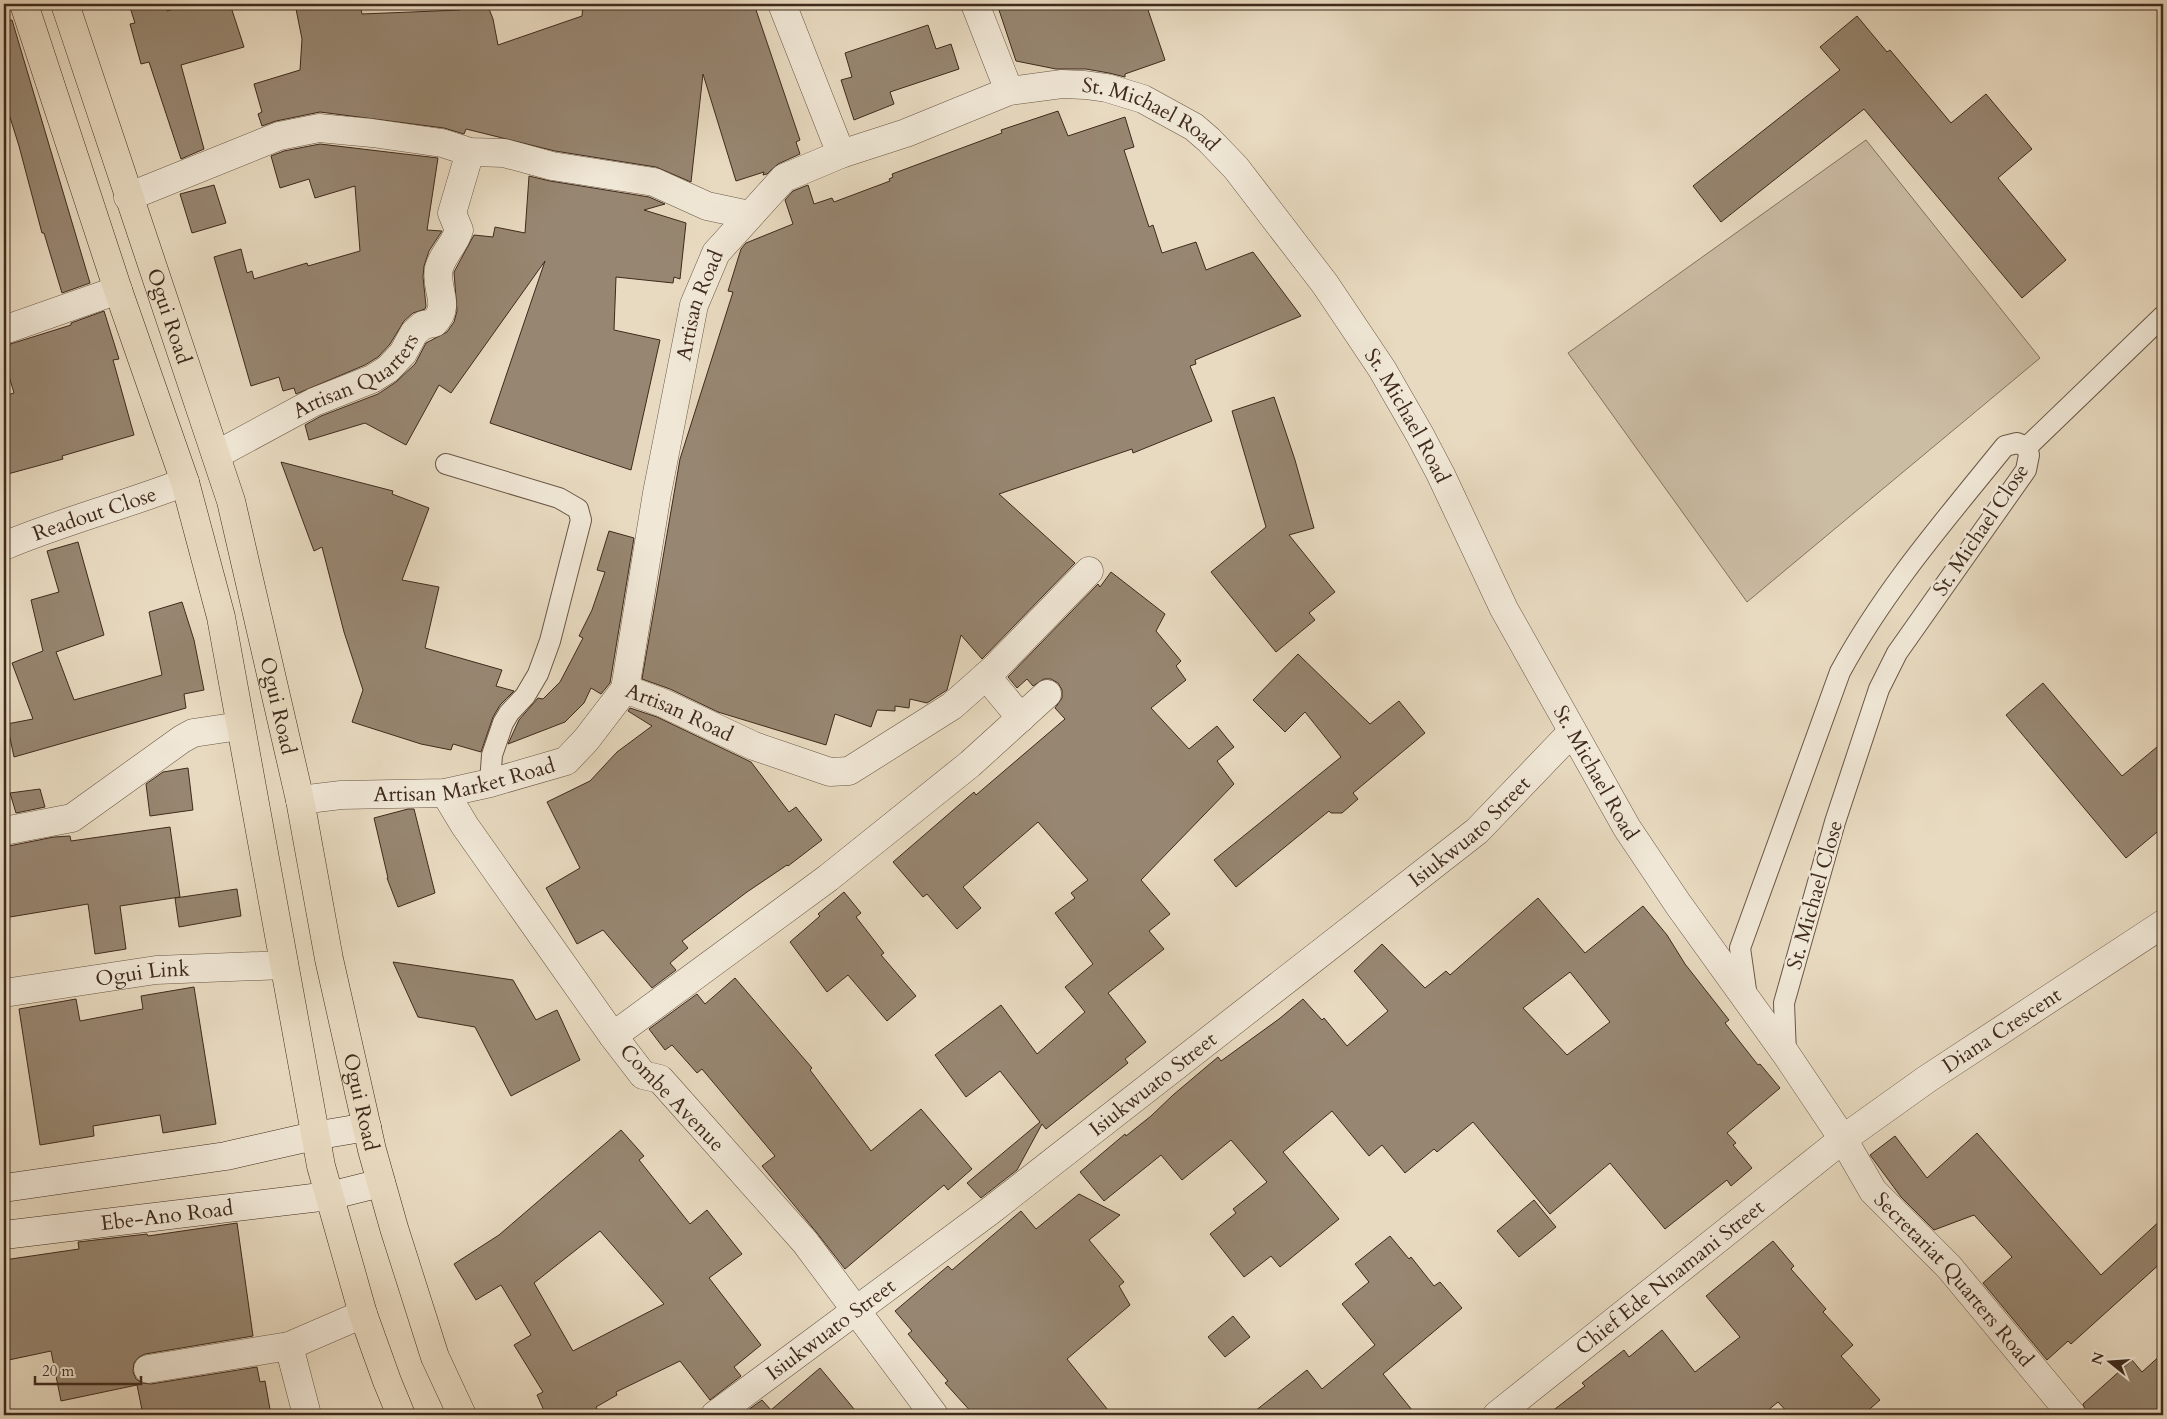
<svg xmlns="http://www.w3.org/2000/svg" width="2167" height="1419" font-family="Cardo,serif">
<rect width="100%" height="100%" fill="#e8dac0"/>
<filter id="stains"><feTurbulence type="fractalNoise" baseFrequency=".004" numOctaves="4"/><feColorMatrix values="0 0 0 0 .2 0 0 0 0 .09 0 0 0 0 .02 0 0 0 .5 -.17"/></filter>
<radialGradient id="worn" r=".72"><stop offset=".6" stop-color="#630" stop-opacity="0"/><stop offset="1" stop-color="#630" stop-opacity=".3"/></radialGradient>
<!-- grass -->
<path fill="#cbbca4" stroke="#857360" d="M1866 140 2040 358 1747 602 1568 353Z"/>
<!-- building -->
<g fill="#978671" stroke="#3f2a1c" fill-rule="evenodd">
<path d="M129 4H165L167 11 190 4H230L244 47 181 65 204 149 181 159 149 62 141 64 130 24 135 23Z"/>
<path d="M295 4H360L362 14 460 10 457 4H487L493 19 498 45 582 16 583 4H754L800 140 796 142 800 154 778 164 767 174 763 175 764 172 736 181 703 74 691 182 656 167 555 151 466 129 464 134 444 128 320 112 276 121 262 126 258 114 262 112 254 84 300 70 302 39Z"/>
<path d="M997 4H1146L1165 60 1125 74V77L1109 73 1086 69H1056L1016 61Z"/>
<path d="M1857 16 1887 52 1890 50 1951 123 1986 94 2032 149 1998 178 2066 260 2022 298 1864 109 1721 222 1693 186 1840 70 1820 47Z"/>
<path d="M12 20 90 283 62 293 44 233H42L19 146 4 98V21Z"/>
<path d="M928 25 936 49 951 44 959 69 890 92 894 104 854 120 841 80 852 77 845 53Z"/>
<path d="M1058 111 1068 136 1125 117 1134 147 1124 150 1149 227 1153 225 1162 253 1196 242 1206 270 1253 252 1301 316 1195 360 1196 364 1190 366 1212 421 1133 453 1132 449 999 494 1075 563 982 659 961 635 947 690 927 703 910 699 909 708 895 706V711L877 710 871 727 835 714 826 745 718 712 670 689 642 679 680 459 733 292 728 291 741 249 746 243 793 224 785 200 793 191 808 185 814 204 832 198 834 202 890 181 889 179 893 177 892 174 1002 133 1001 130Z"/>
<path d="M320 144 438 158 427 230 442 231 429 251 424 266 423 277 426 306 425 309 413 313 404 321 390 344 378 357 365 365 296 394 294 388 283 391 279 377 251 386 214 257 241 249 247 273 252 271 254 279 307 263 308 266 360 251 355 186 315 198 309 179 280 188 271 156 284 151Z"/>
<path d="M529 176 550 181 649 197 665 204 644 210 686 223 680 279 674 277 673 283 616 277 614 330 660 340 631 470 490 423 545 261 451 393 439 385 406 445 365 423 309 440 305 425 321 416 378 394 396 382 415 364 426 343 447 332 454 322 457 311 454 272 474 235 493 237 495 227 525 233Z"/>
<path d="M214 185 226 223 192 233 180 194Z"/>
<path d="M104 311 119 359 113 360 134 435 62 456 63 459 4 475V396L14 393 4 359V346L71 325V323Z"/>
<path d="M1274 397 1295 460 1314 528 1289 535 1335 592 1309 613 1315 620 1276 652 1211 572 1266 527 1232 411Z"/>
<path d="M281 462 393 491 392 494 429 508 402 580 439 587 425 648 502 670 496 686 514 691 500 705 493 717 481 752 453 744 451 750 421 744 352 722 363 690 344 632 322 547 314 551Z"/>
<path d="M609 531 634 538 610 683 601 694 591 688 584 703 565 722 508 744 519 720 538 698 543 699 560 682 583 638 579 636 592 610 605 572 597 570Z"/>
<path d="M78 542 104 635 56 652 74 700 162 675 149 612 182 602 194 640 204 690 184 694 186 708 14 757 7 724 33 719 12 663 43 651 31 600 59 592 47 551Z"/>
<path d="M1111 572 1165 614 1156 631 1181 661 1176 666 1186 680 1151 708 1189 749 1217 726 1234 747 1217 761 1234 784 1141 880 1170 914 1149 931 1164 949 1108 993 1146 1042 1125 1059 1128 1063 1046 1129 1042 1124 1017 1170 981 1198 967 1183 1040 1122 1000 1071 966 1097 935 1055 1001 1005 1037 1054 1085 1012 1065 987 1093 964 1055 913 1075 898 1071 893 1088 880 1038 822 963 887 981 908 957 929 927 894 923 897 893 862 974 792 976 795 1065 719 1055 708 1062 698V690L1058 683 1051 679H1044L1033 686 1027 679 1017 688 1008 677 1098 584 1100 587Z"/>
<path d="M1298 654 1370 724 1399 701 1425 733 1353 793 1358 799 1342 813H1331L1329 811 1236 887 1214 860 1341 757 1305 712 1285 732 1253 700Z"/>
<path d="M2043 683 2122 776 2163 742V827L2126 858 2006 715Z"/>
<path d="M630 708 657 717 751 762 789 812 796 807 822 840 788 866 787 865 747 892 682 941 688 948 670 963 676 970 652 988 603 930 577 944 546 888 580 868 547 802 590 781 617 752 652 726 628 711Z"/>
<path d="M188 768 193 810 150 816 146 784 163 772Z"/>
<path d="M40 789 45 807 16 813 10 793Z"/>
<path d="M408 809H414L435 893 398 907 387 878H388L374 818Z"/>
<path d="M170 827 180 897 120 906 126 949 95 954 88 904 4 918V847L54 837 70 836 71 841Z"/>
<path d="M237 889 241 916 179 927 175 898Z"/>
<path d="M844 892 861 913 856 917 884 953 881 955 916 996 887 1021 848 975 827 992 790 942 820 916 818 914Z"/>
<path d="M1538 898 1585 953 1643 906 1667 935 1685 964 1729 1020 1725 1023 1758 1065 1760 1064 1780 1088 1727 1133 1736 1143 1733 1145 1752 1168 1731 1186 1727 1180 1665 1229 1610 1163 1550 1214 1473 1122 1437 1152 1434 1149 1405 1173 1382 1145 1369 1156 1332 1111 1283 1152 1339 1219 1280 1267 1271 1256 1244 1277 1210 1234 1236 1213 1233 1209 1267 1182 1231 1140 1182 1180 1161 1155 1104 1201 1080 1172 1125 1134 1126 1136 1151 1116 1173 1095 1218 1057 1221 1061 1279 1019 1303 999 1322 1020 1324 1018 1347 1046 1388 1011 1354 971 1382 944 1425 988 1446 971 1450 975ZM1570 972 1610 1022 1567 1055 1523 1008Z"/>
<path d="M393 962 513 980 536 1020 557 1010 580 1060 511 1096 475 1027 418 1017Z"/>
<path d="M735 978 812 1068 810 1070 871 1151 921 1109 972 1169 948 1190 944 1185 845 1269 817 1233 762 1166 775 1156 702 1069 697 1073 672 1045 665 1050 649 1029 697 994 705 1004Z"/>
<path d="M194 987 216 1124 163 1133 160 1115 93 1126 94 1136 40 1145 19 1009 76 999 80 1021 143 1009 141 996Z"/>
<path d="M621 1130 644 1156 639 1160 690 1224 707 1210 742 1254 709 1278 761 1345 734 1367 741 1376 710 1400 680 1361 616 1392 617 1395 596 1407 600 1415H546L537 1395 543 1392 514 1345 531 1335 501 1285 476 1300 454 1264 499 1235ZM600 1231 664 1304 573 1351 534 1283Z"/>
<path d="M1977 1133 2101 1275 2163 1218V1261L2071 1344 2068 1341 2047 1360 1983 1283 2012 1257 1974 1215 1934 1230 1901 1197 1870 1155 1895 1136 1927 1178Z"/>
<path d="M1079 1194 1120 1215 1089 1240 1124 1282 1119 1286 1130 1305 1067 1359 1112 1415H974L945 1383 948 1381 908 1334 912 1331 895 1311 948 1266 952 1270 1021 1211 1036 1229Z"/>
<path d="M1534 1200 1556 1227 1519 1257 1497 1231Z"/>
<path d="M237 1223 253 1336 145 1354 139 1357 134 1363 133 1372 136 1379 142 1383 151 1384 257 1367 260 1382 265 1381 271 1415H143L137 1385 61 1401 51 1351 4 1361V1260L79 1249 78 1242 147 1234 148 1236Z"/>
<path d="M1390 1236 1409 1259 1411 1257 1434 1286 1440 1282 1462 1308 1383 1374 1416 1415H1250L1307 1370 1322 1389 1375 1345 1342 1304 1369 1282 1355 1264Z"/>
<path d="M1773 1241 1794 1266 1791 1269 1826 1309 1823 1312 1853 1345 1841 1356 1880 1400 1863 1415H1790L1778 1402 1762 1415H1547L1585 1386 1582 1383 1624 1350 1629 1357 1662 1330 1695 1372 1740 1337 1706 1296Z"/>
<path d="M1233 1316 1250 1337 1225 1357 1208 1337Z"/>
<path d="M2163 1353V1415H2087L2083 1404 2132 1360 2142 1372Z"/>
<path d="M820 1368 859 1415H741L762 1400 771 1410Z"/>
</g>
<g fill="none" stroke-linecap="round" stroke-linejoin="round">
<defs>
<g id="service">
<path d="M2027 447 2163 316"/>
<path d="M446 464 559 498 578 509 581 520 550 641 538 674 525 696 509 713 503 723 492 755 490 783"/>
<path d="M1747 997 1740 948 1840 672C1885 589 1946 519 2005 446L2017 443 2027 447"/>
<path d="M1786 1054 1784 1003 1835 822 1879 689 1897 653 2026 470 2029 455 2027 447"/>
</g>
<g id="minor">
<path d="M782 4 841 154"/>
<path d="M975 4 1009 91"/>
<path d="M128 197 279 136 319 128 372 133 442 143 470 152 504 153 552 166 654 182 707 206 749 215"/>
<path d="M4 330 118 290"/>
<path id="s1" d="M216 455 314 402 372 379 388 369 403 353 414 333 423 325 434 323C452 304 434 289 439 268 443 254 455 244 459 230L452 213 470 152"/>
<path id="s2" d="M4 546C63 521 126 505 185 482"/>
<path d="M986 676 1021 718"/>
<path id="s3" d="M625 689 663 703 754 746 830 772 849 771 952 706 995 668 1089 571"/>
<path d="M445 793 465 826 613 1036 643 1075 660 1079 805 1242 934 1415"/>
<path id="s4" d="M300 800 341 795 445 793 490 783 566 761 586 740 625 689 657 493 694 305 716 253 784 178 841 154 906 133 1009 91 1062 84 1085 85 1107 88 1143 99 1194 127 1209 140 1236 168 1325 284 1382 369 1420 435 1441 475 1504 609 1627 828 1678 904 1786 1054 1843 1139 1873 1191 1949 1267 2072 1415"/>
<path d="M4 831 72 818 182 739 193 733 240 726"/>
<path id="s5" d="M4 993 156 970 284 965"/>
<path d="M613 1036 828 878 970 764 1047 694"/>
<path d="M289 1346 307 1415"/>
<path d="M148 1369 289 1346 363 1314"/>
<path id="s6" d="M715 1415 990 1211 1477 831 1572 732"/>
<path id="s7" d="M1497 1415 1843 1139 1927 1079 2163 924"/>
</g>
<g id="secondary">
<path d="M4 1188 226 1156 314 1136 367 1127"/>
<path id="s8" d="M4 1235 329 1196 381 1183"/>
</g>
<g id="primary">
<path d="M24 4 118 290 185 482 221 617 321 1166 363 1314 387 1381 401 1415"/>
<path id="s9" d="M65 4 231 501 300 800 329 959 372 1150 394 1228 435 1357 462 1415"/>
</g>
</defs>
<!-- service casing -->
<use href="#service" stroke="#695645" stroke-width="22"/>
<!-- minor casing -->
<use href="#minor" stroke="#695645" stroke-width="29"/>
<!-- secondary casing -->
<use href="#secondary" stroke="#3f2a1c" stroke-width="29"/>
<!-- primary casing -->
<use href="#primary" stroke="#3f2a1c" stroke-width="29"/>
<!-- service -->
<use href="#service" stroke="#f0e7d6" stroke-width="20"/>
<!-- minor -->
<use href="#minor" stroke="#f0e7d6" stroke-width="28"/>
<!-- secondary -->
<use href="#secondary" stroke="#f0e7d6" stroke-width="28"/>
<!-- primary -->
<use href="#primary" stroke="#e8dac0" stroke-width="28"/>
</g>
<g text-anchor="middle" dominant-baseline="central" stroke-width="5" stroke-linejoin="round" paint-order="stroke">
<!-- street labels -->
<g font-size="21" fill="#3f2a1c" stroke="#f0e7d6">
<text stroke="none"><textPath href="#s4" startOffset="1302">St. Michael Road</textPath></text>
<text stroke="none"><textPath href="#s4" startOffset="755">Artisan Road</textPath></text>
<text stroke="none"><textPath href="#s9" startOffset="329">Ogui Road</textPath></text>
<text stroke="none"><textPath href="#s1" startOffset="162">Artisan Quarters</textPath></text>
<text stroke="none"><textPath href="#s4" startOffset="1708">St. Michael Road</textPath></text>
<text stroke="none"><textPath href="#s2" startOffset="96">Readout Close</textPath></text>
<text transform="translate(1981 530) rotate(-56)">St. Michael Close</text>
<text stroke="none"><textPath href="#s9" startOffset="734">Ogui Road</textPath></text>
<text stroke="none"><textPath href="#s3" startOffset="59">Artisan Road</textPath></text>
<text stroke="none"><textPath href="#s4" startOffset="2112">St. Michael Road</textPath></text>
<text stroke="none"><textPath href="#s4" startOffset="166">Artisan Market Road</textPath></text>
<text stroke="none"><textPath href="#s6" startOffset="954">Isiukwuato Street</textPath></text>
<text transform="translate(1815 895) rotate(-74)">St. Michael Close</text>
<text stroke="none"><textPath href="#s5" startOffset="140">Ogui Link</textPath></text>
<text stroke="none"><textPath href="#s7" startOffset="635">Diana Crescent</textPath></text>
<text stroke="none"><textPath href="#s6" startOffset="549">Isiukwuato Street</textPath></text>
<text transform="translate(672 1098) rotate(46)">Combe Avenue</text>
<text stroke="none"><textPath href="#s9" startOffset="1139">Ogui Road</textPath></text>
<text stroke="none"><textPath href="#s8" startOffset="164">Ebe-Ano Road</textPath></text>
<text stroke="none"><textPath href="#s7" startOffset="221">Chief Ede Nnamani Street</textPath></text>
<text stroke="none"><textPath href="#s4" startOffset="2734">Secretariat Quarters Road</textPath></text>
<text stroke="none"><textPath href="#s6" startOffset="144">Isiukwuato Street</textPath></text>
</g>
</g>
<!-- margin -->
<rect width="2167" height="1419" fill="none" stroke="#e8dac0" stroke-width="20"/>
<rect x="5" y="5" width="2157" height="1409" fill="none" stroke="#3f2a1c" stroke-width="2.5"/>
<rect x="10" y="10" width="2147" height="1399" fill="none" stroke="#3f2a1c"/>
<!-- north arrow -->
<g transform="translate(2110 1362) rotate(287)" stroke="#f0e7d6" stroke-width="4" paint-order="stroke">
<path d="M0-4L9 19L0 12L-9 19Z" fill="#3f2a1c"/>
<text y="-8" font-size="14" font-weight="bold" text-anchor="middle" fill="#3f2a1c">N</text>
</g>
<!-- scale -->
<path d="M35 1376v8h106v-8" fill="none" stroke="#3f2a1c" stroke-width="2.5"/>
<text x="42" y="1376" font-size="15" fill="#3f2a1c" stroke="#f0e7d6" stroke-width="4" paint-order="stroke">20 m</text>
<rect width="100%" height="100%" filter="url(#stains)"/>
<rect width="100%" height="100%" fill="url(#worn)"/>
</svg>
